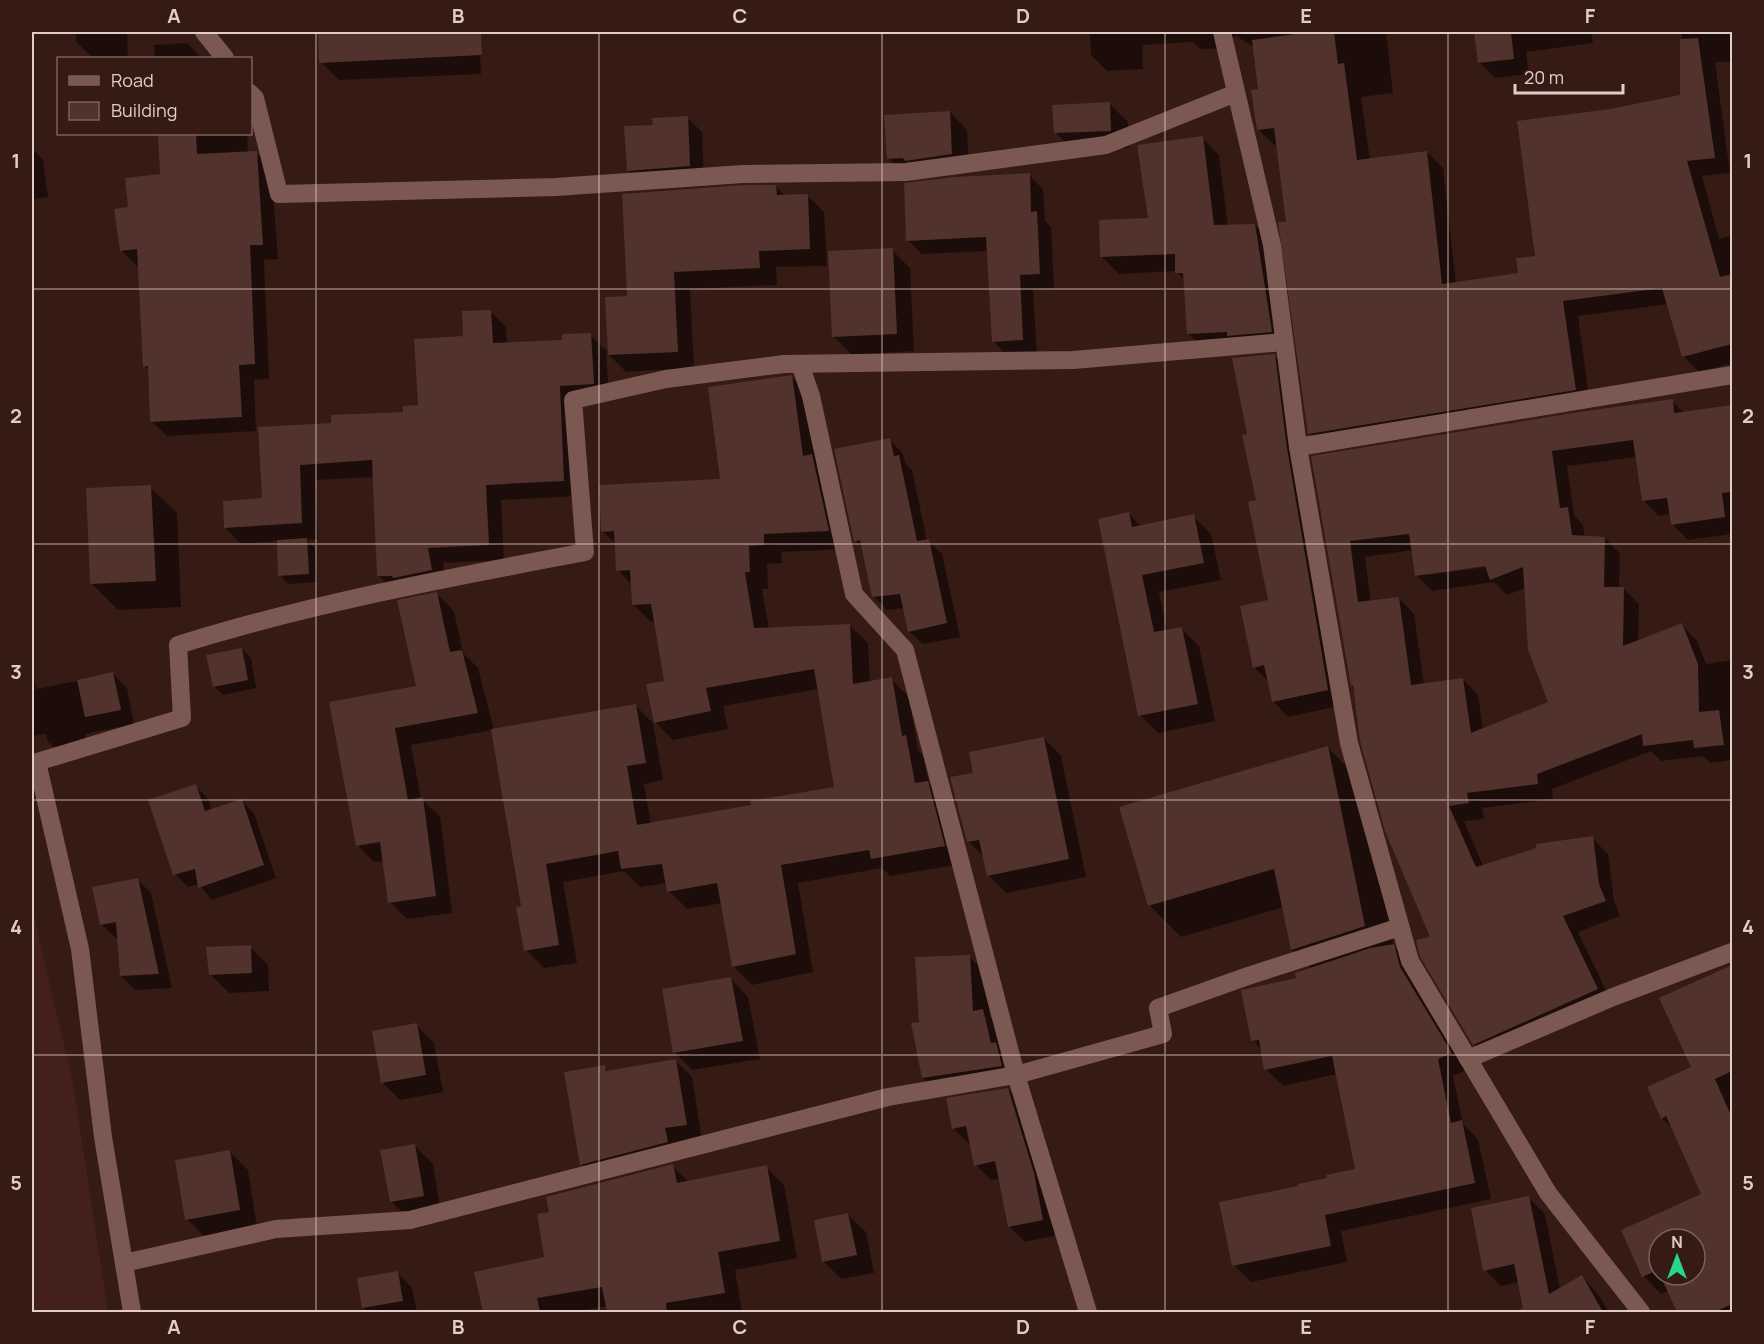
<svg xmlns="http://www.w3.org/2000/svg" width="1764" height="1344" font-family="Manrope,sans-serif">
<rect width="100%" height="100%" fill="#361a14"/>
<!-- built -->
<path fill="#432019" d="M32 908 73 1083 108 1312H32Z"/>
<!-- shadow -->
<g fill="#0007" fill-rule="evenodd">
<path d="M76 32H127L128 58H93L76 42Z"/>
<path d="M319 32H479L481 74 339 80 321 62Z"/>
<path d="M1084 32H1386L1393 93 1361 97 1370 160 1427 152 1443 168 1456 284 1519 275 1537 257 1611 110 1682 97V32H1732V62H1715L1730 173 1702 176 1719 239 1732 235V363L1699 372 1683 356 1669 304 1578 316 1590 405 1325 449 1309 433 1278 144 1274 145 1258 129 1260 90 1254 47 1236 36 1229 40 1226 48 1200 49 1193 42 1142 45 1143 69 1107 71 1091 55 1090 34Z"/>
<path d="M1475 32H1591L1593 43 1526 52 1529 74 1495 78 1479 62Z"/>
<path d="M187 43 202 58H155L154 45Z"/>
<path d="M1110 104 1128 122 1129 148 1073 150 1055 132Z"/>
<path d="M950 112 967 130 969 172 906 176 888 158Z"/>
<path d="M687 117 702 132 704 181 643 185 628 170 654 127Z"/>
<path d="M159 134H247L248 153 256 152 271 167 278 259 264 260 269 379 254 380 256 431 167 436 151 421 150 371 144 366 140 265 137 266 122 251 130 208 161 175Z"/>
<path d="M1202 138 1219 155 1228 226 1255 225 1272 242 1288 348 1205 350 1188 333 1185 281 1177 271 1119 274 1102 257 1149 219Z"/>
<path d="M32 151H35L43 160 48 197 32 199Z"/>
<path d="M1029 175 1043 189 1045 221 1051 227 1054 288 1033 289 1037 354 1007 355 993 341 988 251 922 254 908 240Z"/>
<path d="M776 186 785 196 807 195 824 212 827 266 776 267 777 285 690 289 694 368 626 372 606 352 609 399 575 402 580 496 501 500 504 560 443 563 447 586 395 592 379 576 374 477 315 480 318 539 306 540 315 548 317 582 288 584 280 575 278 541 241 544 226 528 263 500 333 425 405 413 419 406 464 337 490 311 506 327 507 344 564 342 590 335 609 353 628 298Z"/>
<path d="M892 250 910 268 914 351 852 355 834 337Z"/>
<path d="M1274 356 1290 371 1343 705 1288 717 1273 701 1269 682 1254 667 1270 601 1249 435Z"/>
<path d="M791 377 810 395 846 549 781 552 782 563 767 564 768 589H762L769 629 849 625 868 643 870 683 891 679 909 697 918 750 923 755 929 784 945 800 962 864 890 876 882 868 798 883 813 972 752 985 734 967 723 903 687 909 669 891 667 883 640 887 624 871 563 882 577 963 544 968 526 950 523 907 493 730 411 745 421 799 440 816 452 913 407 919 390 902 384 861 374 862 357 845 346 780 418 687 437 594 454 611 463 653 478 668 494 730 635 705 653 723 663 780 644 784 651 824 753 807 836 788 819 689 723 706 728 729 673 740 655 722 666 682 656 622H651L633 604 632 585 618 570 617 545 602 531 722 480Z"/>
<path d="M1672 401 1684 413 1732 407V534L1688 540 1672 524 1671 514 1659 516 1643 500 1637 457 1567 466 1574 515 1583 525 1585 537 1605 538 1620 554 1619 588H1623L1639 604 1638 642 1682 625 1697 641 1706 664 1732 660V760L1711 763 1703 756 1661 761 1651 751 1552 789 1553 799 1482 808 1484 819 1464 821 1483 866 1592 838 1608 854 1614 901 1620 916 1578 932 1613 1005 1490 1059 1474 1044 1432 938 1352 685 1313 457ZM1413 550 1416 575 1432 591 1494 582 1507 595 1526 588 1550 703 1483 729 1478 695 1463 679 1424 685 1414 614 1399 598 1371 602 1365 557ZM1492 563 1493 566 1427 575V572Z"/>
<path d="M890 440 903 454 905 463 912 470 927 541 942 554 960 637 923 644 909 631 904 608 887 610 874 597 864 549 856 541Z"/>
<path d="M150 487 177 513 181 607 118 610 92 584Z"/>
<path d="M1129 514 1141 526 1193 516 1211 534 1221 580 1159 592 1167 631 1181 628 1199 646 1215 721 1158 733 1140 715Z"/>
<path d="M242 649 251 658 256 688 223 695 214 686Z"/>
<path d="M32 668 36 689 113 674 127 688 134 724 85 734 89 751 63 756 48 742 46 734 32 736Z"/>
<path d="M1044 738 1061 756 1086 877 1006 893 988 875 984 857 968 841 975 774Z"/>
<path d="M1328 748 1360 780 1394 947 1410 963 1467 1070 1453 1076 1463 1124 1478 1139 1491 1199 1341 1231 1347 1262 1251 1282 1234 1265 1300 1187 1357 1170 1337 1074 1283 1086 1266 1069 1262 1050 1253 1040 1298 979 1312 969 1292 950 1284 907 1181 937 1149 905Z"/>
<path d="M196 786 208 799 212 810 241 800 254 813 276 878 212 900 199 884 188 887 175 874Z"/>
<path d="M137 879 151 893 172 988 135 990 121 976 119 938H116L102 925Z"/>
<path d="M250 947 268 965 269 991 229 993 211 975Z"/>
<path d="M969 956 987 974 990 1017 1001 1028 1019 1084 941 1096 923 1078 921 1023Z"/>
<path d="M1732 966V1312H1679L1669 1290 1661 1294 1644 1276 1623 1231 1703 1194 1674 1130 1662 1118 1693 1068 1661 999ZM1659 1239H1695V1275H1659Z"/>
<path d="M731 979 748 997 760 1059 692 1070 674 1052Z"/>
<path d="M416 1025 434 1043 443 1092 400 1100 382 1082Z"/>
<path d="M675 1060 692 1077 702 1140 598 1180 582 1164 604 1066 610 1072Z"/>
<path d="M1008 1089 1023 1105 1058 1235 1025 1242 1009 1226 1000 1179 991 1180 976 1165 971 1143 969 1144 953 1128Z"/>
<path d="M415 1146 433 1164 441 1214 409 1219 391 1201Z"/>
<path d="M230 1152 248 1170 257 1227 205 1237 187 1219Z"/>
<path d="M672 1166 689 1182 766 1167 784 1185 797 1258 735 1270 742 1311 608 1312 607 1306 571 1312H484L476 1273 546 1258 551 1213Z"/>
<path d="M1529 1198 1545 1214 1560 1289 1582 1277 1598 1294 1609 1312H1526L1519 1282 1501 1286 1485 1270Z"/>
<path d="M848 1215 866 1232 874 1273 841 1279 823 1261Z"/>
<path d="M398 1273 412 1288 417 1312H368L363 1307Z"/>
</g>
<!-- building -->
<g fill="#51322c" fill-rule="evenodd">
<path d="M318 32H481L482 55 319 63Z"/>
<path d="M1295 32H1334L1338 64 1344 63 1357 160 1427 151 1442 284 1518 273 1516 258 1535 256 1517 121 1610 109 1680 95V39L1698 38 1715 158 1687 161 1720 277 1732 274V344L1682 357 1662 288 1563 301 1576 390 1308 434 1278 222H1286L1274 128 1257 130 1251 90 1258 89 1252 40 1295 34Z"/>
<path d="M1474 32H1511L1514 59 1478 63Z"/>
<path d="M1110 102 1111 131 1054 133 1052 105Z"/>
<path d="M950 111 952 154 905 161 903 158 887 159 884 115Z"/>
<path d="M688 116 690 166 627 171 624 126 653 125 652 118Z"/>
<path d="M158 134H196L197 154 257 151 263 245H250L255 364 239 365 242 417 150 422 148 366 143 367 137 249 120 251 114 209 128 207 125 178 160 174Z"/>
<path d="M1203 136 1214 225 1255 224 1272 332 1227 336V332L1187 334 1183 273H1175V254L1100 257 1099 220 1148 218 1137 145Z"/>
<path d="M1030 173 1031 212 1037 211 1040 274 1020 275 1023 340 992 342 986 237 906 241 904 183 955 177Z"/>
<path d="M743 185H776L777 195 808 194 810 249 759 251 760 268 674 272 678 352 608 355 605 297 627 296 622 194Z"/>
<path d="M893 248 897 334 832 337 828 251Z"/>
<path d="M491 310 493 343 562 340V334L591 333 594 384 560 386 564 481 486 485 489 545 428 548 432 570 393 578 392 576H377L372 460 300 465 302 523 224 528 223 501 262 498 258 427 331 423V415L403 412V406L418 405 414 339 463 336 462 311Z"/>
<path d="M1275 354 1287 448 1328 690 1272 702 1264 665 1253 668 1240 606 1268 600 1248 502 1256 500 1242 435 1247 434 1232 358Z"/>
<path d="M792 375 803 456 812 454 829 531 764 534V545L749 546 750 572H745L754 628 850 624 853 684 892 677 902 736 906 735 915 783 928 781 945 846 871 859 869 850 781 865 796 954 732 967 717 883 667 892 662 864 621 869 618 851 546 864 559 945 524 951 516 907 521 906 491 729 636 704 646 763 627 766 637 825 751 805 750 801 834 787 814 669 706 688 711 711 654 723 646 684 664 681 651 604 632 605 630 570 616 571 614 531 601 532 599 485 720 479 708 387Z"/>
<path d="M1673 399 1674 413 1732 405V492L1722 493 1725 517 1671 525 1667 498 1642 501 1633 440 1552 451 1560 508 1568 507 1572 535 1605 537 1604 587H1624L1623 646 1682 623 1698 664 1699 712 1719 710 1724 745 1694 748 1693 740 1643 746 1642 734 1537 774 1538 784 1467 793 1469 803 1449 806 1476 867 1536 848V844L1593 836 1599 884 1606 901 1563 916 1598 989 1473 1045 1420 957 1416 940 1430 937 1385 831 1360 741 1353 685 1351 686 1311 456 1579 412ZM1409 534 1415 576 1485 566 1490 580 1523 567 1528 650 1548 702 1471 733 1463 678 1411 685 1399 597 1358 602 1350 541Z"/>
<path d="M890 438 894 456 899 455 917 541 929 539 947 623 908 632 900 594 872 597 860 540 854 542 834 449Z"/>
<path d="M151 485 156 581 90 584 86 488Z"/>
<path d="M1129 512 1132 527 1194 514 1204 563 1142 575 1154 632 1182 627 1198 704 1138 716 1098 519Z"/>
<path d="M307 538 309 574 278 576 277 540Z"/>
<path d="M437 592 450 652 462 650 478 713 395 728 408 800 423 797 436 896 388 903 380 842 356 846 329 702 416 686 397 600Z"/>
<path d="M242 648 248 680 213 687 206 655Z"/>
<path d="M113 672 121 710 85 717 77 680Z"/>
<path d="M1044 737 1069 859 987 876 979 840 967 842 950 777 973 773 969 752Z"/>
<path d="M1328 746 1365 926 1291 950 1274 869 1148 906 1119 807Z"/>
<path d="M196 784 205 811 242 799 264 865 198 888 195 869 173 875 148 800Z"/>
<path d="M138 878 159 974 120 976 116 922 100 925 92 887Z"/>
<path d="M1394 944 1400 967 1452 1053 1438 1059 1451 1123 1462 1120 1475 1183 1325 1215 1331 1246 1232 1266 1219 1202 1298 1186V1184L1327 1178 1326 1175 1355 1169 1332 1056 1264 1070 1259 1040 1251 1041 1241 990 1296 978 1295 973 1370 948Z"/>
<path d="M251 945 252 973 209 975 206 947Z"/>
<path d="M970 955 973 1011 983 1009 991 1043 996 1042 1002 1066 922 1078 911 1023 919 1022 915 957Z"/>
<path d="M1732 965V1071L1715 1079 1732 1118V1304L1714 1312H1677L1660 1275H1695V1239H1659V1273L1658 1270 1642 1277 1621 1230 1701 1194 1666 1116 1661 1119 1647 1087 1691 1067 1659 998Z"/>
<path d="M731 977 743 1041 673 1053 662 989Z"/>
<path d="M417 1023 426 1075 381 1083 372 1031Z"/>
<path d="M676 1059 687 1125 665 1128 668 1142 580 1165 564 1072 605 1065 606 1071Z"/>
<path d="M1008 1088 1034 1173 1043 1220 1008 1227 995 1161 974 1166 966 1126 952 1129 946 1098Z"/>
<path d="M415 1144 424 1196 390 1202 380 1150Z"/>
<path d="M230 1150 240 1210 185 1220 175 1160Z"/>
<path d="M673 1164 677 1183 767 1165 780 1241 718 1252 725 1293 666 1303 667 1312H607L602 1287 537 1298 540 1312H483L474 1272 544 1257 537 1214 549 1212 546 1197Z"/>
<path d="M1529 1196 1549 1294 1582 1275 1603 1312H1515L1523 1308 1514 1264 1483 1271 1471 1208Z"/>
<path d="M848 1213 857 1255 822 1262 814 1220Z"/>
<path d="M398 1271 403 1301 362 1308 357 1278Z"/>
</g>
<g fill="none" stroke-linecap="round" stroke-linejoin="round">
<!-- street -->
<g stroke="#7b5952" stroke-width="18">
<path d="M204 32 225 58"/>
<path d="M1222 32 1272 245 1298 447 1349 743 1410 961 1548 1193 1641 1312"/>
<path d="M250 93 255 98 279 194 556 187 743 174 906 172 1106 145 1236 93"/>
<path d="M800 364 811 396 854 594 905 650 1016 1075 1088 1312"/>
<path d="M1298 447 1732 375"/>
<path d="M1468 1059 1613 997 1732 952"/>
<path d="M124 1263 276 1229 410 1220 888 1097 1016 1075 1163 1034 1158 1008 1248 976 1400 927"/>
<path d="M132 1312 103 1137 80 949 37 762 182 718 178 645C312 603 448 578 585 552L573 400 666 379 784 364 1073 360 1284 342"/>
</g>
</g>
<!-- grid -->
<path fill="none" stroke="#e1cdc8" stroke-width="1.5" stroke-opacity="0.55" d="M316 32V1312M599 32V1312M882 32V1312M1165 32V1312M1448 32V1312M32 289H1732M32 544H1732M32 800H1732M32 1055H1732"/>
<!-- border -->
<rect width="1764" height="1344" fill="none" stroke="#361a14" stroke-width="66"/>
<!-- legend -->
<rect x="57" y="57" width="195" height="78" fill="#361a14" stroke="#7a625c" stroke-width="1.5"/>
<rect x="69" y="76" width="30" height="9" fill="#7b5952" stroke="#7a625c" stroke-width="1.5"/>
<text x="111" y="87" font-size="18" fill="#e1cdc8">Road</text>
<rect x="69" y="102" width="30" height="18" fill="#51322c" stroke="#7a625c" stroke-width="1.5"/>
<text x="111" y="117" font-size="18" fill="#e1cdc8">Building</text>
<!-- north arrow -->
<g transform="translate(1677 1257)"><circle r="28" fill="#361a14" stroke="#7a625c" stroke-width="1.5"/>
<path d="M0-4.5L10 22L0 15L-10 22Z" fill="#28d885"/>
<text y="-9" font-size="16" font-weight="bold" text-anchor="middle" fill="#e1cdc8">N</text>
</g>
<!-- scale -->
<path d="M1515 84v9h108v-9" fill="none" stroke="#e1cdc8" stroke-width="3"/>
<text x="1524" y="84" font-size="18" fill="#e1cdc8" stroke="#361a14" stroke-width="4.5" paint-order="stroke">20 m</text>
<rect x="33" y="33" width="1698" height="1278" fill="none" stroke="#e1cdc8" stroke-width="2"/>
<g font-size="20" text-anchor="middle" font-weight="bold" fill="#e1cdc8">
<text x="174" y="23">A</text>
<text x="458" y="23">B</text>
<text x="740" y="23">C</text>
<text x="1023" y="23">D</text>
<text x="1306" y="23">E</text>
<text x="1590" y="23">F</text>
<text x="16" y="168">1</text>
<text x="1748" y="168">1</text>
<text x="16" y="423">2</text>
<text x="1748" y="423">2</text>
<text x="16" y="679">3</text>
<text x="1748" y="679">3</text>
<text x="16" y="934">4</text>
<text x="1748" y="934">4</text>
<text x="16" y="1190">5</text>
<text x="1748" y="1190">5</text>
<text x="174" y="1334">A</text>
<text x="458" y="1334">B</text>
<text x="740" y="1334">C</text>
<text x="1023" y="1334">D</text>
<text x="1306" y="1334">E</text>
<text x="1590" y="1334">F</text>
</g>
</svg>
